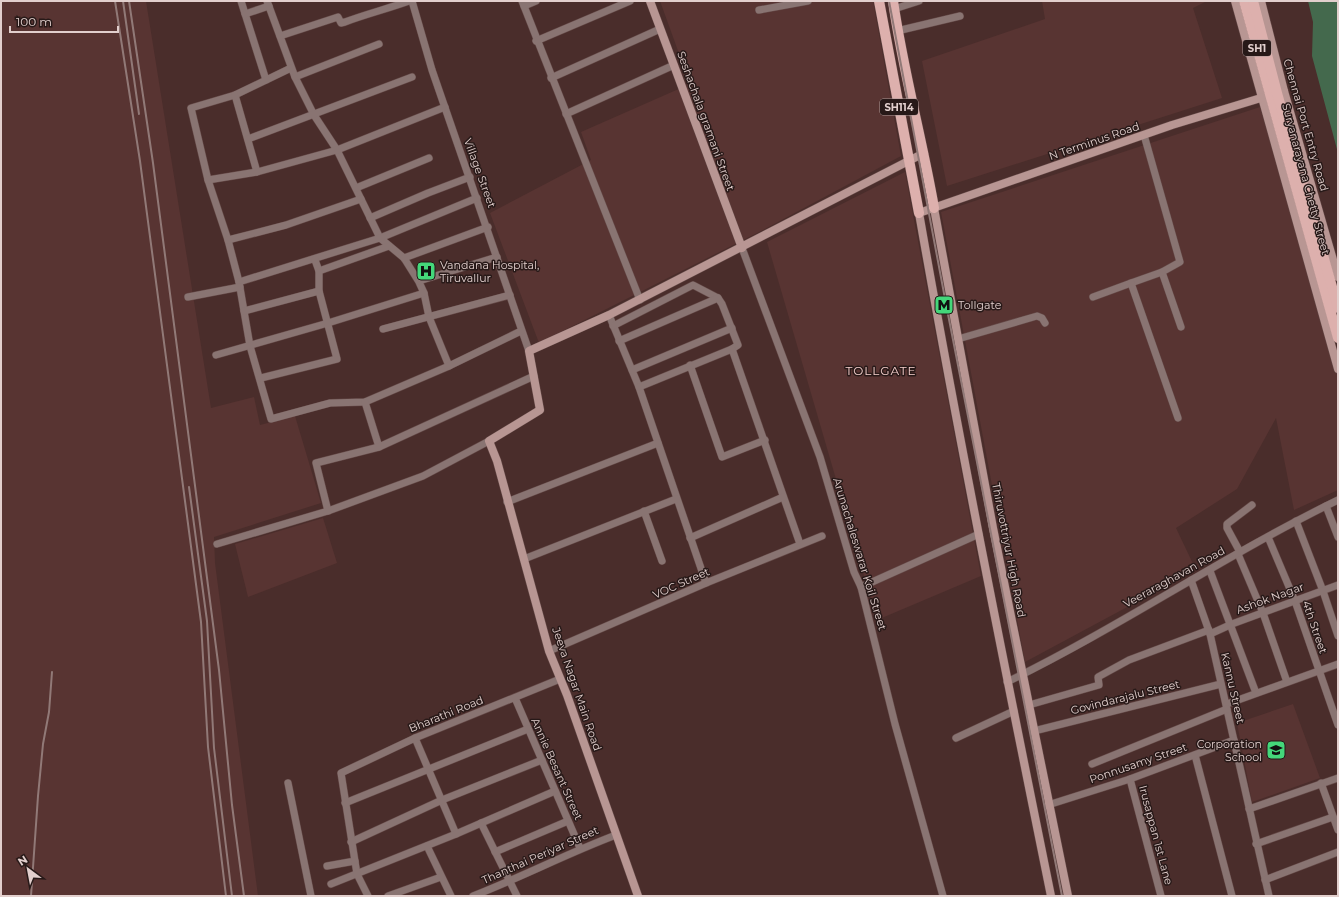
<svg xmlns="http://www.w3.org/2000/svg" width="1339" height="897" font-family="Montserrat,sans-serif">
<rect width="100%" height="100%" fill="#4a2d2b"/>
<!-- built -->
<g fill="#583432">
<path d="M1 1H146L211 408 254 397 260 425 295 416 321 503 214 537 215 563 258 896H1Z"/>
<path d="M660 1H873L901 156 763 230 539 343 490 213 591 160 581 132 690 84Z"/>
<path d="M1042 1H1207L1193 8 1222 98 947 186 922 61 1045 19Z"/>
<path d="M1260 107 1338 365V490L1294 510 1276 418 1237 489 1176 528 1196 570 1025 662 941 212Z"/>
<path d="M905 172 981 576 877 620 767 242Z"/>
<path d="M323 518 337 563 248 597 235 544Z"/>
<path d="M1293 704 1320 778 1252 802 1237 723Z"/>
</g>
<!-- water -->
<path fill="#44694d" d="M1308 1H1338V153L1312 56 1313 22Z"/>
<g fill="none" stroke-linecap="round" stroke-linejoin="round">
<defs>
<g id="street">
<path d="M241 1 266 80"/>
<path d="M267 1 295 77 314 115 337 150 380 238 404 258 419 282 424 293 429 317 449 366"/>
<path d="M412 1 432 70 529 351"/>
<path d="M522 1 640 300"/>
<path d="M524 6 536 1"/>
<path d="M894 9 919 1"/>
<path d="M759 10 808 1"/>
<path d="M245 14 269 6"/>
<path d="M897 31 960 16"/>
<path d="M280 36 338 17 341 23 345 22C366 14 387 9 409 1"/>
<path d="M536 41 630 1"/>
<path d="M291 68 235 95 191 108 208 180 228 240 239 282 250 346 271 419 330 403 365 402 449 366 521 331"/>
<path d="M295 77 379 44"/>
<path d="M551 78 660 29"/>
<path d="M235 95 257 172"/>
<path d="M566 114 674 65"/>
<path d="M1144 135 1180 262 1162 272 1181 327"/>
<path d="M248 139 412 77"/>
<path d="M208 180 257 172 337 150 445 107"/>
<path d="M356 188 429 158"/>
<path d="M370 218 428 193 470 177"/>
<path d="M228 240 286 225 361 199"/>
<path d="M742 248 820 457 854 572 861 587 895 724 943 896"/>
<path d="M404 258 488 227"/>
<path d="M319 271 389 246"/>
<path d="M419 281 497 257"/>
<path d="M239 282 380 238 477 198"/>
<path d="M1131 283 1162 272"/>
<path d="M188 297 240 287"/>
<path d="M1093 297 1131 283 1178 418"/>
<path d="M244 311 319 291"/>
<path d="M609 315 639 387 706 583"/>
<path d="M613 326 693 285 718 298 722 304 738 345 732 349"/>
<path d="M383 329 510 295"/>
<path d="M958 339 1037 316 1042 318 1045 323"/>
<path d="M619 341 718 298"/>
<path d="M216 355 328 323 424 293"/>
<path d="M690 365 722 457 765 440"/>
<path d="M632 370 732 328"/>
<path d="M261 378 337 359 319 291V271L315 260"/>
<path d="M639 387 732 349 800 544"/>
<path d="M365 402 379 447"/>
<path d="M507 502 658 443"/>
<path d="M1326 506 1338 537"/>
<path d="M328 511 316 463 379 447 534 376"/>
<path d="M644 511 662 561"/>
<path d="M1296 521 1323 591 1338 636"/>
<path d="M1268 537 1295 601 1338 725"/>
<path d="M690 538 783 497"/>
<path d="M217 544 328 511 423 476 489 441"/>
<path d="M1240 552 1227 528V524L1252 505"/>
<path d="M1238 554 1263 613 1287 682"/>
<path d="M524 559 676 499"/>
<path d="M1210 571 1256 693"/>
<path d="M1191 580 1210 634 1269 896"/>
<path d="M861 587 979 534"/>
<path d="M1210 634 1232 624 1338 585"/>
<path d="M549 651 706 583 822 536"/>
<path d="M1007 682C1120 627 1225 555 1338 500"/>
<path d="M515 698 580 848"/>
<path d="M1227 704 1338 664"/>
<path d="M1029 705 1099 685 1098 677 1129 660 1209 630"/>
<path d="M1034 731 1221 684"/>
<path d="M415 738 456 834"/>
<path d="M956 738 1014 711"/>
<path d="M1195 755 1232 896"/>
<path d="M1092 764 1227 709"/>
<path d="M1130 779 1161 896"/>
<path d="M288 783 311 896"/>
<path d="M1321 783 1338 830"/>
<path d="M345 803 528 729"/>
<path d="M1048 805 1130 779 1234 740"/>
<path d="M1249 809 1338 778"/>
<path d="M481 823 517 896"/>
<path d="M351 842 442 800 542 760"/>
<path d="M1256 844 1333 817"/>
<path d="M427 846 451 896"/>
<path d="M495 852 568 821"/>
<path d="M327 866 355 861"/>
<path d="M1265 880 1338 852"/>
<path d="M331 884 456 834 555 791"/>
<path d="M368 896 357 874 341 773 415 738 560 679"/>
<path d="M388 896 441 877"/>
<path d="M473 896C522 877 568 853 616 835"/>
</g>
<g id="secondary">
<path d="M650 1 742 248"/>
<path d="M1235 1 1338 369"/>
<path d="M1261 1 1284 91 1338 277"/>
<path d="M934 208 993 528 1068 896"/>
<path d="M638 896 567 695 549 651 497 461 489 441 540 410 529 351 609 315 924 153"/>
<path d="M1051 896C1005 669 959 441 919 213L1172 125 1284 91"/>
</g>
<g id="primary">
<path d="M879 1 919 213"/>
<path d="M893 1C903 71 922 139 934 208"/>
<path d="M1244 1 1338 338"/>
<path d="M1253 1 1277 93 1338 308"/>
</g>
</defs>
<!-- street casing -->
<use href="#street" stroke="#654a48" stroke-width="8"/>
<!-- secondary casing -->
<use href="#secondary" stroke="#654a48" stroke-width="9"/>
<!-- primary casing -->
<use href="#primary" stroke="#654a48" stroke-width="11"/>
<!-- street -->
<use href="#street" stroke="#897472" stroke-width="7"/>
<!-- secondary -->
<use href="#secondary" stroke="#b89693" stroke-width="8"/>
<!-- primary -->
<use href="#primary" stroke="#ddb0ad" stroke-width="10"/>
<!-- rail -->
<g stroke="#917977" stroke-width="2">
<path d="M115 1 140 161 201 622 208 747 226 896"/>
<path d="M123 1 139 114"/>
<path d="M129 1 153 163 219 670 232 805 244 896"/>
<path d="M889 1 946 304 1062 896"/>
<path d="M189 487 207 621 214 748 232 896"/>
<path d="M31 896 38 796 43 744 49 712 52 672"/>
</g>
</g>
<!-- icons -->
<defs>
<symbol id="hospital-square" viewBox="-11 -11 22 22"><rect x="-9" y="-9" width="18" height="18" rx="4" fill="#44d77a" stroke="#271918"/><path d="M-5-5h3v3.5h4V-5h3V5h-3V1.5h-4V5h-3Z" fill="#111"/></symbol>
<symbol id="metro-square" viewBox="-11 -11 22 22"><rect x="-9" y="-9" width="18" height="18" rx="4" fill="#44d77a" stroke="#271918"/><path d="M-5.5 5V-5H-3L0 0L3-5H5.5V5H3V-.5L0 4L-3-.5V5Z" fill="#111"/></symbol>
<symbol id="school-square" viewBox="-11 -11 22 22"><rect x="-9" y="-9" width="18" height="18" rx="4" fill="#44d77a" stroke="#271918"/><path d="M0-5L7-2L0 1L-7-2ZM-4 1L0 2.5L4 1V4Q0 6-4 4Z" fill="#111"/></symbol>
</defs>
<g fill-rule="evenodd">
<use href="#hospital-square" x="415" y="260" width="22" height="22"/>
<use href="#metro-square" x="933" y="294" width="22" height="22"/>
<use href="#school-square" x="1265" y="739" width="22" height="22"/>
</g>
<g text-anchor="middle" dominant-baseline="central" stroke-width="3" stroke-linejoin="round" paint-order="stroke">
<!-- shield labels -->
<g fill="#271918" stroke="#aa9897" stroke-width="1">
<rect x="1243" y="40" width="28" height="16" rx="3"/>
<rect x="880" y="99" width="38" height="16" rx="3"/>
</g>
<g font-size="10" font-weight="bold" fill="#e2cfcd">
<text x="1257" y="48">SH1</text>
<text x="899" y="107">SH114</text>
</g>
<!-- street labels -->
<g font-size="11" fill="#e2cfcd" stroke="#271918">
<text transform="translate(706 121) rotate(70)">Seshachala gramani Street</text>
<text transform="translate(1306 125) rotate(74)">Chennai Port Entry Road</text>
<text transform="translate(1094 141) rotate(-19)">N Terminus Road</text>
<text transform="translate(480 173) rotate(70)">Village Street</text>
<text transform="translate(1306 179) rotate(75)">Suryanarayana Chetty Street</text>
<text transform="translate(1009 550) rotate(79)">Thiruvottriyur High Road</text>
<text transform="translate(860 554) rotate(73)">Arunachaleswarar Koil Street</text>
<text transform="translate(1174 577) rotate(-29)">Veeraraghavan Road</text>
<text transform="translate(681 583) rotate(-24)">VOC Street</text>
<text transform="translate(1270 598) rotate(-20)">Ashok Nagar</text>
<text transform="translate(1315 627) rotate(71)">4th Street</text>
<text transform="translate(1233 688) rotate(77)">Kannu Street</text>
<text transform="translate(577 689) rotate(71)">Jeeva Nagar Main Road</text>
<text transform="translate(1125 697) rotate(-14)">Govindarajalu Street</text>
<text transform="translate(446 714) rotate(-22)">Bharathi Road</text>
<text transform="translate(1138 763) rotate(-19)">Ponnusamy Street</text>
<text transform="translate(557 769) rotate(66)">Annie Besant Street</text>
<text transform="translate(1156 835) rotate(75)">Irusappan 1st Lane</text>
<text transform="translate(540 855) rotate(-24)">Thanthai Periyar Street</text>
</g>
<!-- poi labels -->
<g font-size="11" fill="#e2cfcd" stroke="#271918" text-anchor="start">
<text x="440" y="265">Vandana Hospital,<tspan x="440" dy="13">Tiruvallur</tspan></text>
<text x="958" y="305">Tollgate</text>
<text x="1262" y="744" text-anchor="end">Corporation<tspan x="1262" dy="13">School</tspan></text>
</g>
<!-- neighbourhood labels -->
<g font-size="12" letter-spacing="1" fill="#f6d0cd" stroke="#271918">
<text x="881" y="370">TOLLGATE</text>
</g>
</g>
<!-- border -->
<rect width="1339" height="897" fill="none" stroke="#e2cfcd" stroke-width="4"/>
<!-- north arrow -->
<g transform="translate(28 869) rotate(328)" stroke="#271918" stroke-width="3" paint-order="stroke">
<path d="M0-3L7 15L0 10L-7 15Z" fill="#e2cfcd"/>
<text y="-6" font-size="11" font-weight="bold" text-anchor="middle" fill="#e2cfcd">N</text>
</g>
<!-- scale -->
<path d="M10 26v6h108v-6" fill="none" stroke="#e2cfcd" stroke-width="2"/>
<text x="16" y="26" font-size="12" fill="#e2cfcd" stroke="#271918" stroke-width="3" paint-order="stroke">100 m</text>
</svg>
